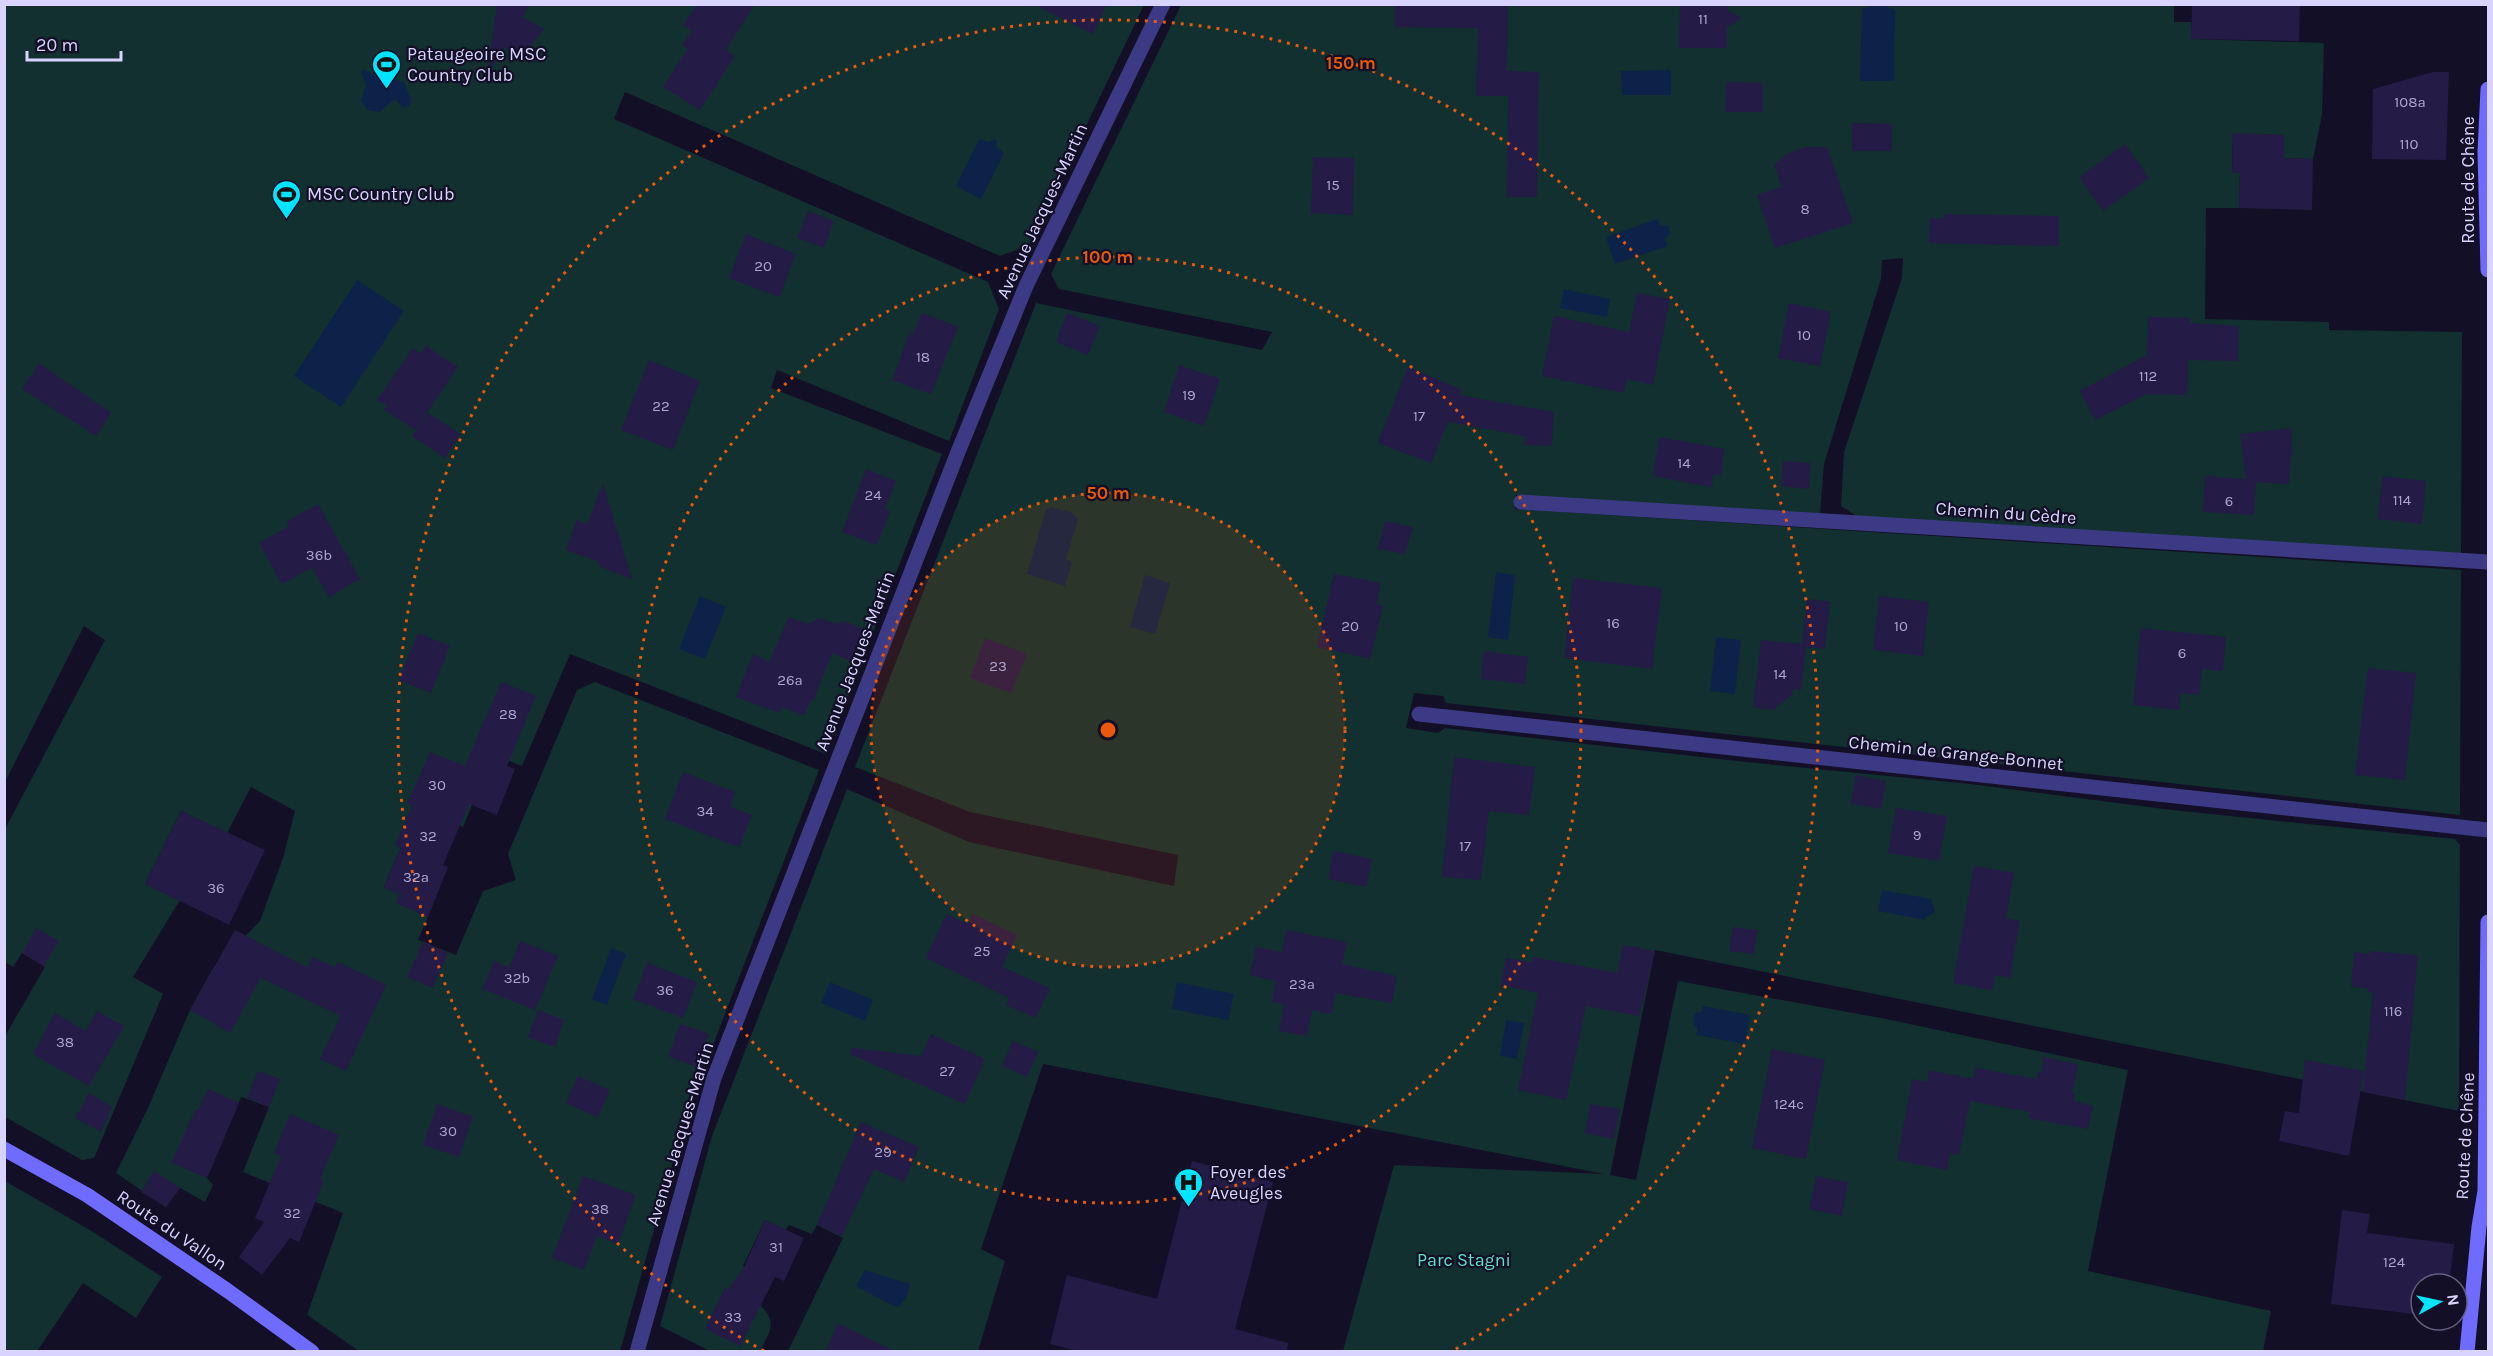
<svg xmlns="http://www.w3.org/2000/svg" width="2493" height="1356" font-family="Karla,sans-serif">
<rect width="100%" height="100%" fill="#130f26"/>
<!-- green -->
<g fill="#12302f">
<path d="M2174 4V22H2191L2192 39 2324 43 2322 115 2313 159 2284 158V135L2233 134 2232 172 2240 173 2239 208H2206L2205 319 2329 322V330L2462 332 2461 555 1858 517 1841 506 1844 452 1902 278 1903 258 1882 260 1881 279 1824 464 1820 514 1516 495 1515 509 2461 570 2460 815 1446 703 1443 696 1414 693 1406 728 1438 733 1445 728 1746 762 1970 784 2172 810 2455 839 2460 845 2459 1111 1655 950 1610 1175 1636 1180 1678 981 1886 1019 2128 1070 2088 1271 2271 1311 2263 1351H1343L1394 1165 1604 1174 1043 1064 981 1249 1005 1261 978 1351H788L843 1238 817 1225 812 1234 789 1225 786 1230 765 1220 743 1266 772 1281 760 1305C778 1323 770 1331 760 1351H710L660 1326 712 1136 847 789 969 842 1174 886 1178 855 970 812 855 767 1036 303 1262 350 1272 332 1059 289 1051 274 1181 5Z"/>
<path d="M4 5H1144L1029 245 1000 256 625 92 614 119 988 282 999 309 949 441 777 370 771 388 942 454 826 754 570 654 522 766 493 754 463 827 412 806 396 845 401 847 384 887 432 907 418 940 456 955 483 891 516 880 508 854 577 690 595 682 819 770 686 1115 620 1351H359L307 1315 343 1213 243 1172 269 1107 241 1097 207 1178 213 1185 205 1202 180 1188 166 1207 116 1173 147 1110 190 1010 212 970 260 921 283 858 295 811 251 787 227 833 181 811 145 884 180 900 133 977 163 994 94 1158 82 1160 5 1117V1036L45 967 22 953 13 967 5 962V829L105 640 84 626 5 782Z"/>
<path d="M5 1181 95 1233 162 1277 136 1318 83 1283 37 1351H5Z"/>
</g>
<!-- water -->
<g fill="#0c2248">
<path d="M1872 6H1885L1895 10 1894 81H1860L1862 9Z"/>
<path d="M363 69 378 77 392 78 404 82 411 101 409 106 403 108 395 99 379 112 368 110 361 101 366 85 361 73Z"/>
<path d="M1671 70V95H1622L1621 71Z"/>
<path d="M982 139 988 142 995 139 997 142 996 146 1004 153 981 199 956 186 979 140Z"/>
<path d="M1658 219 1660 226 1668 225 1670 234 1665 239 1667 246 1615 264 1606 237Z"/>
<path d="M357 280 404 311 341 407 294 376Z"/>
<path d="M1564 289 1610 299 1607 317 1560 308Z"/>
<path d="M1050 507 1071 512 1078 519 1066 559 1072 562 1065 586 1027 574 1046 509 1049 510Z"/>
<path d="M1496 572 1515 575 1508 640 1488 637Z"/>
<path d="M1145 575 1170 583 1155 634 1130 627Z"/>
<path d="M700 596 726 607 705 659 679 649Z"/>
<path d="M1716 637 1741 640 1735 694 1710 691Z"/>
<path d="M1882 890 1931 899 1935 912 1926 917V920L1878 911Z"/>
<path d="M611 948 626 954 607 1005 592 999Z"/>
<path d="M830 982 873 1000 865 1021 821 1003Z"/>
<path d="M1177 982 1234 994 1228 1020 1172 1009Z"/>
<path d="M1703 1006 1750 1015 1745 1044 1696 1035 1698 1029 1694 1026 1693 1017 1696 1013 1702 1011Z"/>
<path d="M1506 1020 1524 1023 1517 1059 1500 1056Z"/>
<path d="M865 1270 910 1284 906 1298 898 1308 856 1286Z"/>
</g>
<!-- building -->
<g fill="#241b47">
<path d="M497 4H530L522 17 544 29 521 59 504 47 487 75Z"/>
<path d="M697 4H755L726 50 735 56 700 110 663 87 688 48 682 45 692 31 683 25Z"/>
<path d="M1033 4H1107L1093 34Z"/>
<path d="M1395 4H1508L1507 71 1539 72 1537 197H1507L1508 96H1476L1478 28 1395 27Z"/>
<path d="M1680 4H1727V10L1742 18 1727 28V48H1679Z"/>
<path d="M2192 4H2300L2299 41 2191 39Z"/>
<path d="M2433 72H2449L2446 160 2372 159 2373 89Z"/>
<path d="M1726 82 1763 83V112H1725Z"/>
<path d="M1852 123 1892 124V151H1852Z"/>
<path d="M2233 133 2284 135V158L2313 159 2312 210 2239 208 2240 173 2232 172Z"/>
<path d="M2125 144 2149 178 2103 211 2079 177Z"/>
<path d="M1807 147H1827L1853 223 1775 248 1757 195 1782 187 1774 165 1789 153Z"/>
<path d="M1313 157 1354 158 1353 215 1311 213Z"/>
<path d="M808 211 834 221 824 248 797 238Z"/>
<path d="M1944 214 2059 216V246L1929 243 1930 218H1944Z"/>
<path d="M746 234 796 254 779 297 729 278Z"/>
<path d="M1637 293 1670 299 1653 385 1627 379 1624 393 1542 376 1554 316 1629 332Z"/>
<path d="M1789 303 1831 312 1820 366 1778 358Z"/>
<path d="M922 313 958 327 931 394 892 380 910 332 913 334Z"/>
<path d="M1067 313 1100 326 1088 355 1056 342Z"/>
<path d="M2148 317 2190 318V323L2239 326 2238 361 2188 360 2187 395 2146 394 2095 420 2080 391 2147 355Z"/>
<path d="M426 346 458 367 415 430 384 410 387 406 377 400 413 348 421 353Z"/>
<path d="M649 360 700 381 673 450 621 430Z"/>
<path d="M39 363 111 413 96 436 22 389Z"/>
<path d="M1179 365 1220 379 1204 426 1164 412Z"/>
<path d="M1408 367 1461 389 1459 395 1554 412 1552 446 1524 445 1525 436 1448 422 1431 463 1378 443Z"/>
<path d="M428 413 460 434 445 458 412 436Z"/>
<path d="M2291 428 2293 455H2291L2289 484 2256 482 2254 515 2203 512 2205 476 2246 479 2240 434Z"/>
<path d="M1660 437 1724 449 1721 475H1713L1712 487 1652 476Z"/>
<path d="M1783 461 1811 463 1809 489 1781 486Z"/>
<path d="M866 469 896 481 885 509 890 511 877 545 842 532Z"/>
<path d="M2382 476 2426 481 2422 524 2378 519Z"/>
<path d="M603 484 632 579 601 567 597 561 566 550 577 520 587 524Z"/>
<path d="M318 504 360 579 329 597 312 568 282 584 259 543 289 526 287 521Z"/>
<path d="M1385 521 1413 527 1405 554 1378 549Z"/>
<path d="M1334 574 1381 583 1377 604 1383 606 1370 659 1317 647Z"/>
<path d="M1573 578 1662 588 1652 669 1564 658Z"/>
<path d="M1879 596 1929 602 1923 656 1873 650Z"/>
<path d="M1807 599 1830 602 1825 649 1806 647 1801 690 1793 689 1792 695 1773 710 1753 707 1761 640 1802 644Z"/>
<path d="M789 617 807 624 820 618 836 624 844 621 863 629 850 661 832 653 813 701 811 700 804 715 782 707 780 713 736 697 753 654 769 662Z"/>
<path d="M2141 628 2226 637 2223 671 2202 669 2199 695 2181 693 2179 710 2133 705Z"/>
<path d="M418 633 450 646 431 693 399 680Z"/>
<path d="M985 638 1027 654 1011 693 970 678Z"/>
<path d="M1484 651 1528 657 1525 684 1481 679Z"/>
<path d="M2368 668 2416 673 2405 780 2355 775Z"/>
<path d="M501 682 536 696 507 766 515 769 497 815 469 804 443 865 448 867 428 917 396 903 399 894 384 887 401 847 395 845 412 806 407 804 430 752 465 766Z"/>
<path d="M1454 757 1535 767 1529 815 1489 811 1481 880 1442 877Z"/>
<path d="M683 772 735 792 730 807 752 815 739 847 665 819Z"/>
<path d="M1856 775 1886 781 1881 809 1851 804Z"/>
<path d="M1896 808 1947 816 1939 861 1888 853Z"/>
<path d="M181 811 265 850 229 925 145 884Z"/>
<path d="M1333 851 1372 859 1366 887 1328 879Z"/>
<path d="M1974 866 2014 873 2006 918 2020 921 2010 978 1995 975 1992 990 1953 983Z"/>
<path d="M946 914 968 924 973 914 1017 935 1002 967 1050 988 1036 1018 1006 1005 1009 998 926 958Z"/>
<path d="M1733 927 1757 930 1754 954 1729 951Z"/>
<path d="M36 928 59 941 44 966 22 953Z"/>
<path d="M235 930 308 968 312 957 335 967 338 962 386 985 346 1071 320 1059 341 1016 261 978 230 1033 190 1010Z"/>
<path d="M1286 930 1347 942 1342 964 1397 976 1392 1003 1336 993 1331 1014 1312 1010 1307 1036 1279 1031 1284 1004 1272 1002 1276 981 1250 975 1256 947 1282 952Z"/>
<path d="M423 941 448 953 432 988 407 977Z"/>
<path d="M520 941 558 956 535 1010 482 989 494 961 509 968Z"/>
<path d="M1623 945 1655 951 1639 1016 1586 1006 1566 1100 1518 1090 1538 993 1501 985 1506 958 1532 962 1533 957 1617 973Z"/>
<path d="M2370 951 2418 955 2405 1100 2363 1092 2373 992 2367 991V988L2351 987 2354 952 2370 954Z"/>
<path d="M647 963 697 982 683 1018 633 999Z"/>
<path d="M538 1010 564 1020 555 1047 528 1037Z"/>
<path d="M97 1011 124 1026 89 1086 33 1054 55 1013 86 1031Z"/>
<path d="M680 1024 709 1034 696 1067 668 1056Z"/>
<path d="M931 1034 985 1059 965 1104 850 1054 852 1048 921 1056Z"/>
<path d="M1013 1041 1038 1052 1027 1077 1002 1066Z"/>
<path d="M1772 1049 1825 1060 1806 1159 1752 1148Z"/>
<path d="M2044 1057 2078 1064 2072 1093 2075 1094 2074 1101 2093 1106 2088 1129 2028 1118 2030 1112 1970 1101 1959 1155 1950 1153 1947 1170 1897 1160 1912 1079 1927 1082 1929 1070 1973 1079 1976 1068 2036 1079 2038 1072H2042Z"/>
<path d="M2305 1060 2364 1071 2349 1156 2279 1141 2285 1111 2299 1113Z"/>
<path d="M258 1071 280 1079 269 1107 247 1098Z"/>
<path d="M578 1076 610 1090 598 1117 566 1103Z"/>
<path d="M208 1089 239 1103 207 1178 171 1163 195 1110 198 1111Z"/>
<path d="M89 1093 112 1107 101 1132 75 1118Z"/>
<path d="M437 1104 473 1117 459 1157 423 1145Z"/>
<path d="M1590 1104 1620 1109 1614 1139 1585 1133Z"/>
<path d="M290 1114 339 1135 320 1179 324 1181 299 1242 290 1238 262 1275 239 1257 264 1222 255 1218 281 1156 274 1153Z"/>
<path d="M861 1122 919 1147 904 1182 874 1169 842 1236 817 1225Z"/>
<path d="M1192 1161 1273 1182 1235 1329 1288 1343 1287 1352H1081L1050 1344 1067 1275 1157 1299Z"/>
<path d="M154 1171 180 1188 166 1207 141 1192Z"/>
<path d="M583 1176 636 1195 618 1244 597 1236 584 1270 552 1258Z"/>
<path d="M1816 1176 1848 1182 1842 1216 1809 1209Z"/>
<path d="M2342 1210 2370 1214 2367 1233 2454 1244 2449 1284H2421V1315L2331 1304Z"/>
<path d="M765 1220 804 1238 784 1281 775 1277 740 1346 705 1329 725 1288 728 1290 744 1267Z"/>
<path d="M838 1323 896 1352H825Z"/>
</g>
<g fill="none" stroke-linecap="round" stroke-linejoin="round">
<!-- street -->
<g stroke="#3d3a85" stroke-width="15">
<path d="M1521 502 2488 562"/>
<path d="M1419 714 2488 830"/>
<path d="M637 1352 714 1078 958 452 1026 286 1163 4"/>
</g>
<!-- secondary -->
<g stroke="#6f6bff" stroke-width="15">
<path d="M2488 89 2485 152 2488 270"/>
<path d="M4 1149 87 1195 228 1291 312 1352"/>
<path d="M2467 1352 2479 1227 2485 1191 2488 922"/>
</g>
</g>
<!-- distance rings -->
<circle cx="1108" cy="730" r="237" fill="#e8590c" fill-opacity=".12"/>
<g fill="none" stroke="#e8590c" stroke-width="3" stroke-dasharray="3 6">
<circle cx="1108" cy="730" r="237"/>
<circle cx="1108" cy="730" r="473"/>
<path d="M764 1351A710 710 0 1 1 1452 1351"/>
</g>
<!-- icons -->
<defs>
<symbol id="stadium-pin" viewBox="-11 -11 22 30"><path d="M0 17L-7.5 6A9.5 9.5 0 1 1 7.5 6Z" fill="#00e5ff" stroke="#130f26"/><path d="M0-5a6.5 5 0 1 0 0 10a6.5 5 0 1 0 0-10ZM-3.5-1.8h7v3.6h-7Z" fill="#111"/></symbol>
<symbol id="hospital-pin" viewBox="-11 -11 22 30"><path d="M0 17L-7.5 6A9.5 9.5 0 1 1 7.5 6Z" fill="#00e5ff" stroke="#130f26"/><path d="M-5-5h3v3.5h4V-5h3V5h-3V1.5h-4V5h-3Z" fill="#111"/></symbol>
</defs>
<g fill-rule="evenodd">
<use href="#stadium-pin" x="370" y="48" width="33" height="45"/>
<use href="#stadium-pin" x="270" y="178" width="33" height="45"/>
<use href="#hospital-pin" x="1172" y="1166" width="33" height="45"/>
</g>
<g text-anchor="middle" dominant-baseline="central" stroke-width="4.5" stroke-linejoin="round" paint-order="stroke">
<!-- number labels -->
<g font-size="15" fill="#aca6d1">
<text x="1703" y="19">11</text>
<text x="2410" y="102">108a</text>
<text x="2409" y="144">110</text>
<text x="1333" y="185">15</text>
<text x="1805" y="209">8</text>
<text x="763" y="266">20</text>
<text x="1804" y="335">10</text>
<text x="923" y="357">18</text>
<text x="2148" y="376">112</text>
<text x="1189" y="395">19</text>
<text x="661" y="406">22</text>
<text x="1419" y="416">17</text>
<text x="1684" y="463">14</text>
<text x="873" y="495">24</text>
<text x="2402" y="500">114</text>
<text x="2229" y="501">6</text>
<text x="319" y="555">36b</text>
<text x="1613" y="623">16</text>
<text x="1350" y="626">20</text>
<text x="1901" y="626">10</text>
<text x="2182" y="653">6</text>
<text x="998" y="666">23</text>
<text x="1780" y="674">14</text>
<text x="790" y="680">26a</text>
<text x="508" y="714">28</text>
<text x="437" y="785">30</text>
<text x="705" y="811">34</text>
<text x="1917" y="835">9</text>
<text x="428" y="836">32</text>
<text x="1465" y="846">17</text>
<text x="416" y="877">32a</text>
<text x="216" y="888">36</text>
<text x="982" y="951">25</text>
<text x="517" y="978">32b</text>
<text x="1302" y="984">23a</text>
<text x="665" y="990">36</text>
<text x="2393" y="1011">116</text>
<text x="65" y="1042">38</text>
<text x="947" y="1071">27</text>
<text x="1789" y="1104">124c</text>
<text x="448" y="1131">30</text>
<text x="883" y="1152">29</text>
<text x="600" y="1209">38</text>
<text x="292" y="1213">32</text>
<text x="776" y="1247">31</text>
<text x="2394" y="1262">124</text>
<text x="733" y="1317">33</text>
</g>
<!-- poi labels -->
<g font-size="18" fill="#d9d4ff" stroke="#130f26" text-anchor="start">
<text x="407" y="54">Pataugeoire MSC<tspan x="407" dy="21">Country Club</tspan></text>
<text x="307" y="194">MSC Country Club</text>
<text x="1210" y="1172">Foyer des<tspan x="1210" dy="21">Aveugles</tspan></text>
</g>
<!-- street labels -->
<g font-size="18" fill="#d9d4ff" stroke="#130f26">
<text transform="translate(2468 180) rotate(-90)">Route de Chêne</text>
<text transform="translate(1042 211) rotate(-65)">Avenue Jacques-Martin</text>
<text transform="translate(2006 513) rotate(4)">Chemin du Cèdre</text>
<text transform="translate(855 661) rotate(-69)">Avenue Jacques-Martin</text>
<text transform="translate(1956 753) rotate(6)">Chemin de Grange-Bonnet</text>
<text transform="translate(680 1134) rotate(-73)">Avenue Jacques-Martin</text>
<text transform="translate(2465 1136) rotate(-87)">Route de Chêne</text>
<text transform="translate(172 1230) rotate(34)">Route du Vallon</text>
</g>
<!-- park labels -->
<g font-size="18" fill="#5fe0c0" stroke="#130f26">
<text x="1464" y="1260">Parc Stagni</text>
</g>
</g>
<circle cx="1108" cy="730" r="9" fill="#e8590c" stroke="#130f26" stroke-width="3"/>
<g font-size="18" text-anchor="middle" font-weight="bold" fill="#e8590c" stroke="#130f26" stroke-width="4.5" stroke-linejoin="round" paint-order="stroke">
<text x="1351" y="69">150 m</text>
<text x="1108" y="263">100 m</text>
<text x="1108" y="499">50 m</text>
</g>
<!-- border -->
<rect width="2493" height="1356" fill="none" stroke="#d9d4ff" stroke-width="12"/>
<!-- north arrow -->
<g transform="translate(2439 1302) rotate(82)"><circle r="28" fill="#130f26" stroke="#625e7d" stroke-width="1.5"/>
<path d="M0-4.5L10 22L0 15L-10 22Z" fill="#00e5ff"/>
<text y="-9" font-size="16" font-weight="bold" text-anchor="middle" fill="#d9d4ff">N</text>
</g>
<!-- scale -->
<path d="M27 51v9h94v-9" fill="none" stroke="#d9d4ff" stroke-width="3"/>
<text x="36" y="51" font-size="18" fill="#d9d4ff" stroke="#130f26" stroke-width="4.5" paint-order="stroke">20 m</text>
</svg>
